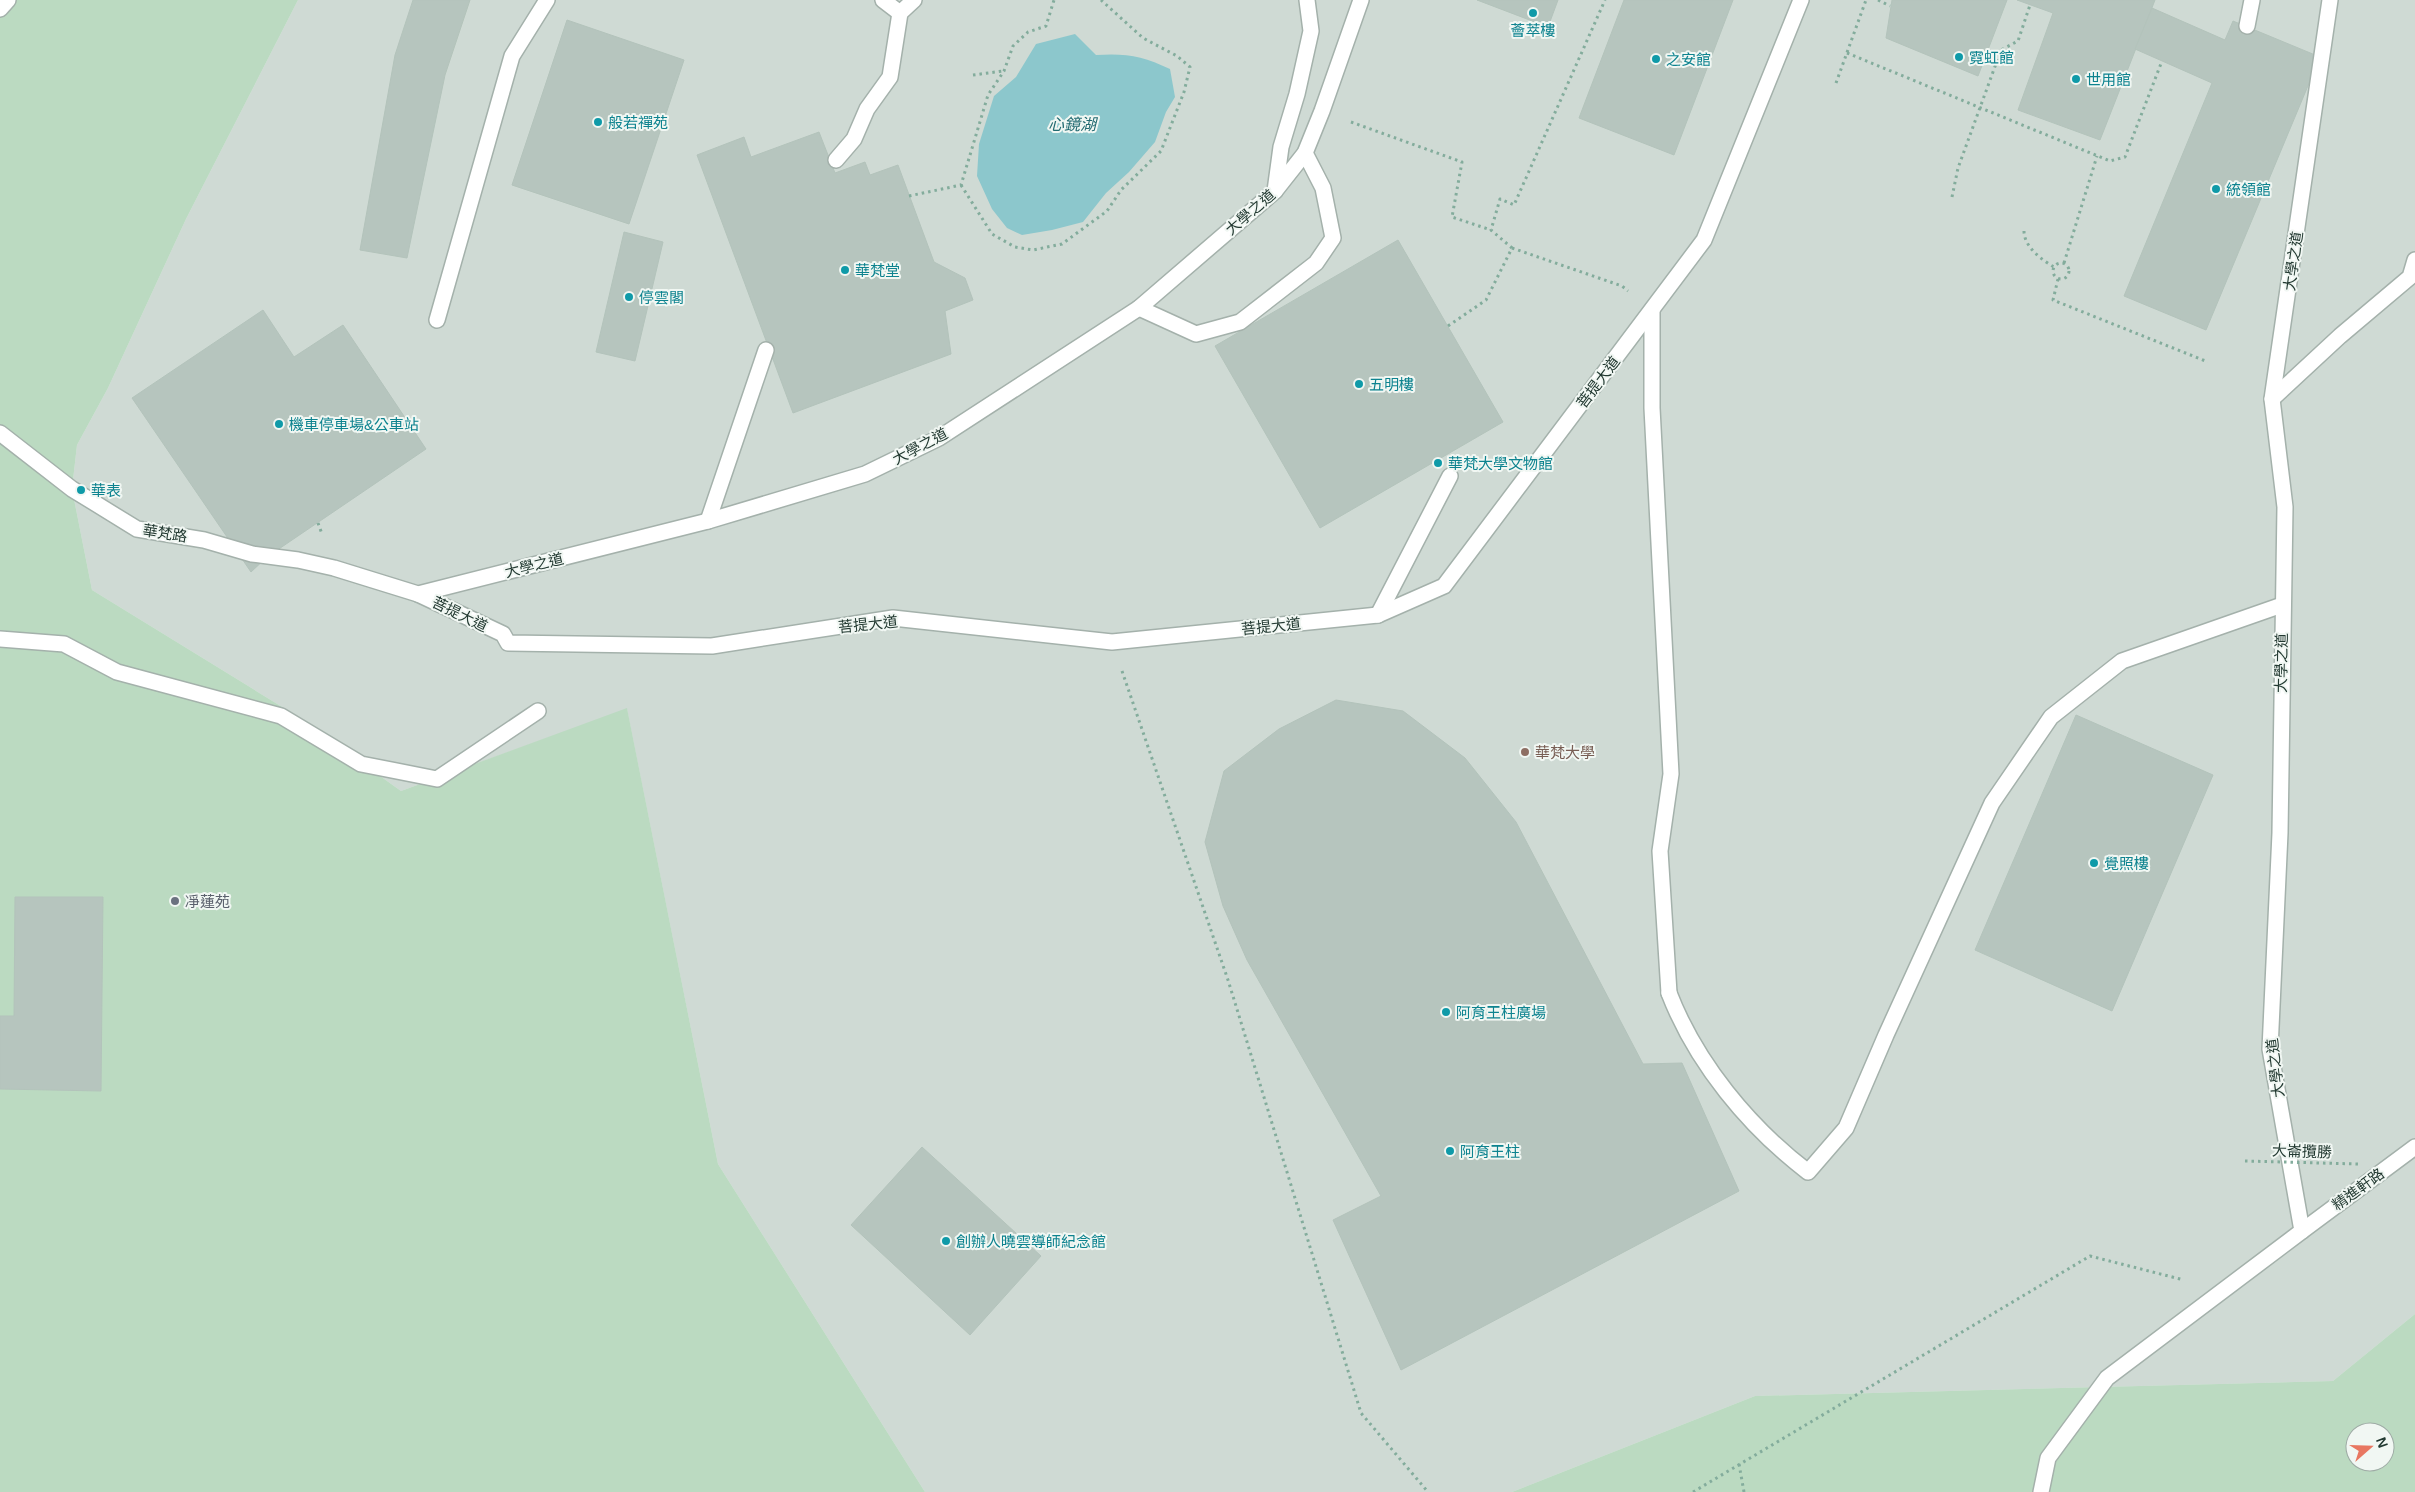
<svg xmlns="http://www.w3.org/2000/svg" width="2415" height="1492" font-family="Arial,'Noto Sans TC',sans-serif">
<rect width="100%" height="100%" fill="#e1eae5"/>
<!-- built -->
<path fill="#cfdad4" d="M298 0H2415V1314L2333 1381 1755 1396 1512 1492H925L718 1164 627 709 401 791 292 713 92 590 72 489 77 445 108 388 186 219Z"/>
<!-- green -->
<g fill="#bbdac1" fill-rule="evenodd">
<path d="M0 0H298L186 219 108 388 77 445 72 489 92 590 292 713 401 791 627 708 718 1164 925 1492H0Z"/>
<path d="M2415 1314V1492H1512L1755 1396 2333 1381ZM2355 1432H2385V1462H2355Z"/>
</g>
<!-- water -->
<path fill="#8cc7cc" d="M1075 34 1096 55C1126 53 1143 56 1170 69L1175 97 1166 112 1155 142 1129 172 1106 193 1083 222 1052 230 1022 235 1007 228 992 209 977 176 979 144 994 96 1016 77 1036 44Z"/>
<!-- building -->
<g fill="#b6c5be" stroke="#b3c3bb">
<path d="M413 0H470L445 75 407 258 360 250 395 55Z"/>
<path d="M1477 0H1558L1548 27Z"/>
<path d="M1624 0H1733L1674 155 1579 118Z"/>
<path d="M1892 0H2007L1978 76 1886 38Z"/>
<path d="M2017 0H2155L2100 140 2018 110 2053 13Z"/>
<path d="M2152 8 2225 40 2233 21 2320 57 2206 330 2124 296 2212 83 2135 49Z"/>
<path d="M567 20 684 60 629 224 512 185Z"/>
<path d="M819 132 835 173 865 162 870 175 898 165 934 262 965 278 973 300 945 311 951 354 793 413 697 155 744 137 751 157Z"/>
<path d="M624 232 663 242 635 361 596 352Z"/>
<path d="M1398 240 1503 422 1320 528 1215 346Z"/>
<path d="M263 310 294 357 343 325 426 449 267 557 251 572 132 398Z"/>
<path d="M1336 700 1403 711 1465 758 1516 822 1643 1064 1682 1063 1739 1191 1401 1370 1333 1220 1381 1196 1247 960 1223 906 1205 842 1224 771 1279 729Z"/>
<path d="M2076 715 2213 775 2112 1011 1975 950Z"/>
<path d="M15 897H103L101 1091 0 1089V1016H14Z"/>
<path d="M922 1147 1041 1256 970 1335 851 1225Z"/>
</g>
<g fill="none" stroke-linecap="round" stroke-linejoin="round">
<defs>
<g id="lane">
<path d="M883 0 900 13"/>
<path d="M2247 26 2252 0"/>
<path d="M836 160 854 139 867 109 890 77 900 13 914 0"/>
<path d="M1275 191 1281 147 1297 94 1311 31 1307 0"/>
<path d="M1139 308 1196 334 1240 322 1316 263 1333 238 1323 188 1305 153"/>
<path d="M1652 310V408L1671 774 1660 851 1669 993"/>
<path d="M437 320 512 56 547 0"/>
<path d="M708 521 766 350"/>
<path d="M1378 615 1450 476"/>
<path d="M0 639 64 644 117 672 281 716 361 764 437 779 538 711"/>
</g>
<g id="street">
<path d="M0 9 8 0"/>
<path d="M2272 399 2340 336 2410 277 2415 260"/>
<path d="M0 433 72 489 137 529 204 540 252 554 298 560 334 568 418 594 708 521 865 474 939 438 1139 308 1275 191 1305 153 1322 111 1361 0"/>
<path d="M418 594 503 634 508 643 712 646 893 618 1112 642 1378 615 1444 586 1704 240 1801 0"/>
<path d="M1669 993C1696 1063 1749 1127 1808 1172L1846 1128 1886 1035 1992 803 2051 717 2122 661 2282 605"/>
<path d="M2302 1231 2415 1147"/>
<path d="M2041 1492 2048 1458 2107 1378 2302 1231 2270 1049 2280 833 2285 507 2272 399 2330 0"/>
</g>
</defs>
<!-- lane casing -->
<use href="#lane" stroke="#a4b1ab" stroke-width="18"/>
<!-- street casing -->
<use href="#street" stroke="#a4b1ab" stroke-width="18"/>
<!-- path -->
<g stroke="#83ac9c" stroke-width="3" stroke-dasharray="2.5 4" stroke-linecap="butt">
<path d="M1878 0 1890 6"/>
<path d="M1847 53 2110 161 2125 157 2162 61"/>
<path d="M973 75 1003 71"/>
<path d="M1836 83 1866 0"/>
<path d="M1351 122 1462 162 1452 217 1491 230"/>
<path d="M961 185 992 234 1015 247 1033 250 1062 244 1107 211 1121 190 1161 151 1184 92 1190 67 1177 56 1143 38 1101 0"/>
<path d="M909 196 961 185 988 95 1004 71 1013 46 1028 32 1046 26 1054 0"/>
<path d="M1952 197 1958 168 2001 50 2018 41 2030 5"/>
<path d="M2024 231C2024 247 2042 260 2054 267"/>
<path d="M1512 248 1622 286 1628 291"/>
<circle cx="2061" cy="271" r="8"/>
<path d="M2064 263 2097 156"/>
<path d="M2058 279 2053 300 2208 362"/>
<path d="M1448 326 1486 300 1512 248 1491 230 1500 199 1514 205 1605 0"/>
<path d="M318 523 322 534"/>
<path d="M1122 671 1228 980 1361 1413 1428 1492"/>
<path d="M1739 1464 1744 1492"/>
<path d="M1693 1492 2090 1256 2184 1280"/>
</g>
<!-- lane -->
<use href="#lane" stroke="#fff" stroke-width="15"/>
<!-- street -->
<use href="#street" stroke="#fff" stroke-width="15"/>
<!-- path-bridge -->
<path stroke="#83ac9c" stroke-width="3" stroke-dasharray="2.5 4" stroke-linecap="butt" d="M2245 1161 2358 1164"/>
</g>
<!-- markers -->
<g fill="#0f9aa8" stroke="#f1f7f3" stroke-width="2">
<circle cx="1533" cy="13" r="5"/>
<circle cx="1959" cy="57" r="5"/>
<circle cx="1656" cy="59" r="5"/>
<circle cx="2076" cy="79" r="5"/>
<circle cx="598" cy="122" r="5"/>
<circle cx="2216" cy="189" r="5"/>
<circle cx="845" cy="270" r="5"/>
<circle cx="629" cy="297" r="5"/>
<circle cx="1359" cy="384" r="5"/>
<circle cx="279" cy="424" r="5"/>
<circle cx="1438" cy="463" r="5"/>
<circle cx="81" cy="490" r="5"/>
<circle cx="2094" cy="863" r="5"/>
<circle cx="1446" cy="1012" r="5"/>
<circle cx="1450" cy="1151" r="5"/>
<circle cx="946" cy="1241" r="5"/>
</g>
<circle fill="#8d6e63" stroke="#f1f7f3" stroke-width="2" cx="1525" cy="752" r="5"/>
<circle fill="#6b7280" stroke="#f1f7f3" stroke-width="2" cx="175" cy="901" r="5"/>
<g text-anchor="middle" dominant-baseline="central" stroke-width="4" stroke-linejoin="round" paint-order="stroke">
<!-- culture labels -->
<g font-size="15" fill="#0d838f" stroke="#f1f7f3" text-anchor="start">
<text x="1533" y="30" text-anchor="middle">薈萃樓</text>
<text x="1969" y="57">霓虹館</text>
<text x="1666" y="59">之安館</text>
<text x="2086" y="79">世用館</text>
<text x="608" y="122">般若禪苑</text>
<text x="2226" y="189">統領館</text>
<text x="855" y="270">華梵堂</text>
<text x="639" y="297">停雲閣</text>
<text x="1369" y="384">五明樓</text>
<text x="289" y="424">機車停車場&amp;公車站</text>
<text x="1448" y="463">華梵大學文物館</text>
<text x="91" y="490">華表</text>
<text x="2104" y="863">覺照樓</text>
<text x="1456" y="1012">阿育王柱廣場</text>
<text x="1460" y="1151">阿育王柱</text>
<text x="956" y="1241">創辦人曉雲導師紀念館</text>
</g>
<!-- street labels -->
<g font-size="15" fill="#223931" stroke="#f1f7f3">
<text transform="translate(1250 212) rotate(-41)">大學之道</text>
<text transform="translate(2293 261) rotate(-82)">大學之道</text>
<text transform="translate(1598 382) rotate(-53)">菩提大道</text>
<text transform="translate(920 446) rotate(-28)">大學之道</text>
<text transform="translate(165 533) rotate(9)">華梵路</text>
<text transform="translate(534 565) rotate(-14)">大學之道</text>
<text transform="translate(460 614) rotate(26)">菩提大道</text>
<text transform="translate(868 624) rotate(-6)">菩提大道</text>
<text transform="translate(1271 626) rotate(-6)">菩提大道</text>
<text transform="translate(2281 663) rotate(-89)">大學之道</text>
<text transform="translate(2275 1068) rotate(-97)">大學之道</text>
<text transform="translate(2302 1151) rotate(2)">大崙攬勝</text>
<text transform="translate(2358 1189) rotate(-36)">精進軒路</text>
</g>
<!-- education labels -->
<g font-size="15" fill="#785e54" stroke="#f1f7f3" text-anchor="start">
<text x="1535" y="752">華梵大學</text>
</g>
<!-- worship labels -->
<g font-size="15" fill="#5b616d" stroke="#f1f7f3" text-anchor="start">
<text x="185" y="901">凈蓮苑</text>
</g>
<!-- water labels -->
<g font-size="16" font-style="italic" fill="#216a71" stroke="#f1f7f3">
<text x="1072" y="124">心鏡湖</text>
</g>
</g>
<!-- north arrow -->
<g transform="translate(2370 1447) rotate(70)"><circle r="24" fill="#f1f7f3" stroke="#9eaba5"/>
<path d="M0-4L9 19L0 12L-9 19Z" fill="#e87761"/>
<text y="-8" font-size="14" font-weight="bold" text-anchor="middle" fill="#223931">N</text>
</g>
</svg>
